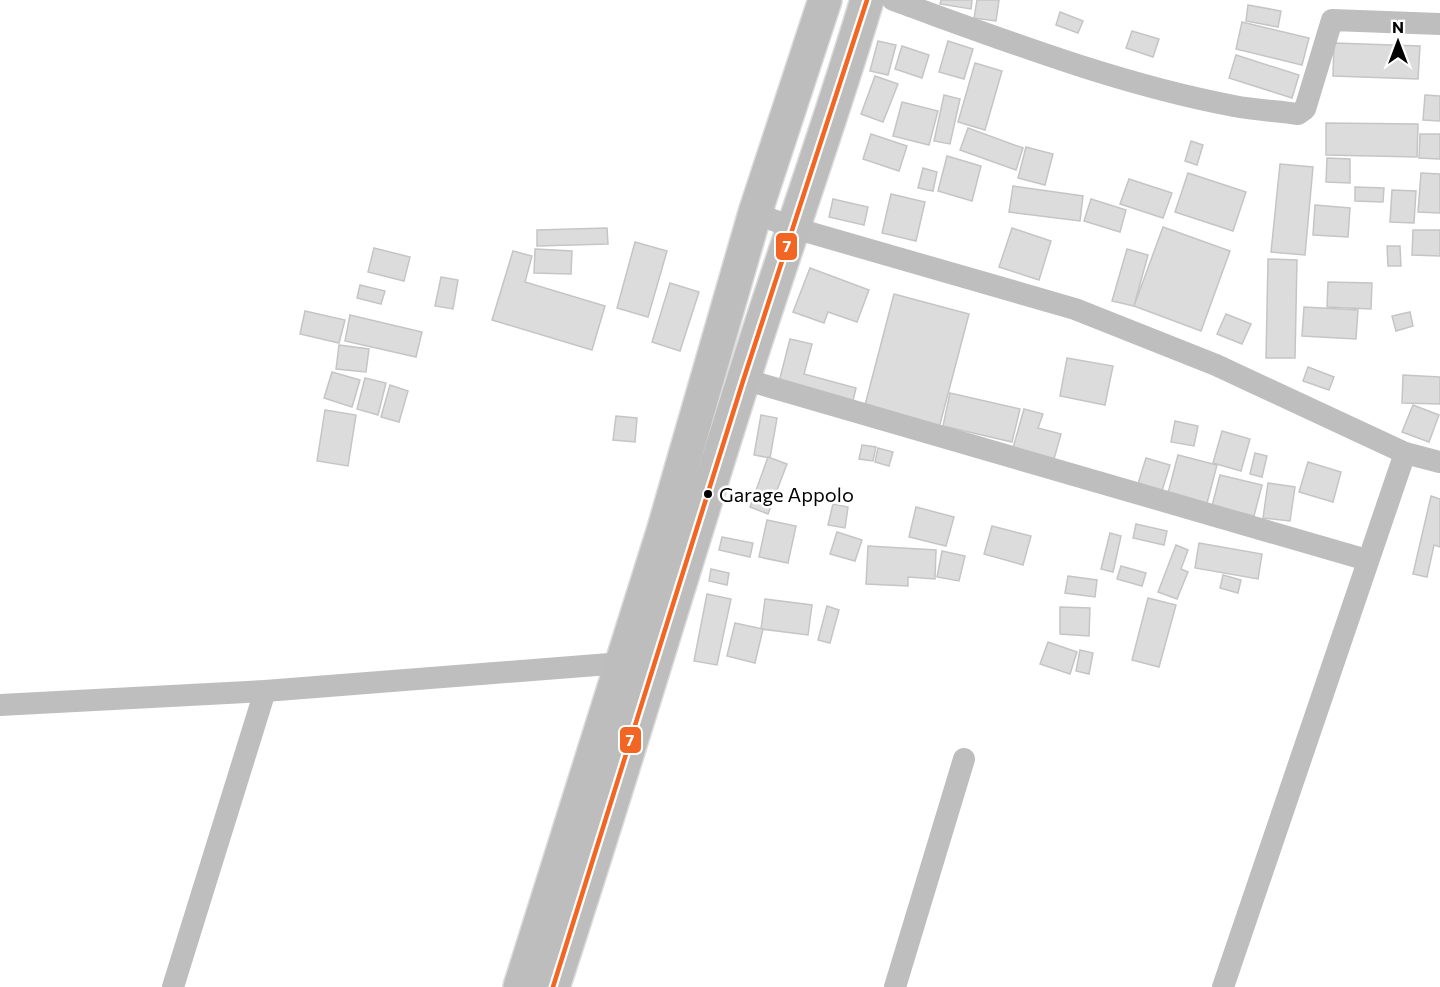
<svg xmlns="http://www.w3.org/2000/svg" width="1440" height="987" font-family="Commissioner,sans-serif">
<rect width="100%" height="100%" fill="#fff"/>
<!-- building -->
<g fill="#dcdcdc" stroke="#c5c5c5" stroke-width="1.5">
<path d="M941 0H972L971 9 940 4Z"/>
<path d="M977 0H999L996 21 974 18Z"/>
<path d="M1248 5 1281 11 1278 27 1246 21Z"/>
<path d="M1060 12 1083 21 1078 33 1056 25Z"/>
<path d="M1242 22 1309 38 1302 65 1236 49Z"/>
<path d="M1132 31 1159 39 1153 57 1126 48Z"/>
<path d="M878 41 896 45 888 75 870 71Z"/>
<path d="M948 41 973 49 964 79 939 72Z"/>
<path d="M1334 43 1420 46 1418 79 1333 76Z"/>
<path d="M902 46 929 55 922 78 895 69Z"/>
<path d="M1236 55 1299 75 1292 98 1229 78Z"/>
<path d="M975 63 1002 71 985 130 958 122Z"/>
<path d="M875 76 898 84 883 122 861 114Z"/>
<path d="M944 95 960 99 950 144 934 141Z"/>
<path d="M1425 95 1440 96V121L1423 120Z"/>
<path d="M902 102 938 111 929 145 893 136Z"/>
<path d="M1326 123 1418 124 1417 157 1326 155Z"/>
<path d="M968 128 1023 148 1016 170 960 150Z"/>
<path d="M871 134 907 146 899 171 863 159Z"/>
<path d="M1420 134H1440V159L1419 158Z"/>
<path d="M1191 141 1203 145 1197 165 1185 161Z"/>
<path d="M1026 147 1053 154 1045 185 1018 178Z"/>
<path d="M947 156 981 166 972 201 938 191Z"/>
<path d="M1327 158 1350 159V183L1326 182Z"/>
<path d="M1280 164 1313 167 1305 255 1271 252Z"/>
<path d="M923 168 937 172 933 191 918 188Z"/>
<path d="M1188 173 1246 192 1233 231 1175 212Z"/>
<path d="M1421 173 1440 174V213L1418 212Z"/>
<path d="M1129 179 1172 193 1163 218 1120 204Z"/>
<path d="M1013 186 1083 196 1080 221 1009 212Z"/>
<path d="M1355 187 1384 188 1383 202 1355 201Z"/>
<path d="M1392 190 1416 191 1414 223 1390 222Z"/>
<path d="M891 194 925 202 916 241 882 233Z"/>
<path d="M833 199 868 207 864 225 829 217Z"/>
<path d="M1091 199 1126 210 1120 232 1084 221Z"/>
<path d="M1315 205 1350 208 1348 237 1313 235Z"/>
<path d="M1163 227 1230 251 1201 331 1134 306Z"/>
<path d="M607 228 608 244 537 246V230Z"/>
<path d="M1012 228 1051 241 1039 280 999 267Z"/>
<path d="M1413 230H1440V256L1412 255Z"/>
<path d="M635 242 667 251 648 317 617 308Z"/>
<path d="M1387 246H1400L1401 266H1388Z"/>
<path d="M374 248 410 257 404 281 368 272Z"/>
<path d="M535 249 572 251 571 274 534 273Z"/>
<path d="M1127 249 1148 255 1134 306 1112 301Z"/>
<path d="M513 251 532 256 525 282 605 306 592 350 492 320Z"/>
<path d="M1268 259 1297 260 1295 358H1266Z"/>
<path d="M810 268 869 290 857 322 828 312 824 323 793 312Z"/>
<path d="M441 277 458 280 453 309 435 306Z"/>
<path d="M1328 282 1372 283 1371 309 1327 307Z"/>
<path d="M670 283 699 292 680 351 652 342Z"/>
<path d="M360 285 385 291 381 304 357 298Z"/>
<path d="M894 294 969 314 939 428 864 409Z"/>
<path d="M1304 307 1358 310 1356 339 1302 336Z"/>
<path d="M305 311 345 320 339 343 300 334Z"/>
<path d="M1410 312 1413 326 1396 331 1392 316Z"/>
<path d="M1226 314 1251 324 1242 344 1217 334Z"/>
<path d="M350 315 422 332 416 357 345 341Z"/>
<path d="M790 339 812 344 804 374 856 388 853 401 779 382Z"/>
<path d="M339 345 369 349 366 372 336 369Z"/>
<path d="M1067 358 1113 366 1105 405 1060 396Z"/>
<path d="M1308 367 1334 377 1329 390 1303 381Z"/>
<path d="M332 372 360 380 352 407 324 398Z"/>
<path d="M1403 375 1440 377V404L1402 403Z"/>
<path d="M365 378 386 383 378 415 357 409Z"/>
<path d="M390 385 408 391 399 422 381 417Z"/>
<path d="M950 393 1020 409 1012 442 943 426Z"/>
<path d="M1413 405 1439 415 1429 442 1402 432Z"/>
<path d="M1024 409 1043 414 1038 428 1061 434 1054 459 1013 448Z"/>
<path d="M325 410 356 415 348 466 317 461Z"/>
<path d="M761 415 777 418 770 458 754 455Z"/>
<path d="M616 416 637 418 635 442 613 440Z"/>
<path d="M1175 421 1198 426 1194 446 1171 442Z"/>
<path d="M1222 431 1250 439 1241 471 1213 463Z"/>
<path d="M862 445 876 447 873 461 859 459Z"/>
<path d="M878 448 893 452 889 466 875 462Z"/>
<path d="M1255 453 1267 456 1262 477 1250 474Z"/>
<path d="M1178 455 1217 465 1206 507 1167 497Z"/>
<path d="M768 457 787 464 768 514 750 507Z"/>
<path d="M1146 458 1170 465 1161 494 1137 487Z"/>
<path d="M1308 462 1341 472 1333 502 1299 492Z"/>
<path d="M1220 475 1262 485 1254 516 1212 506Z"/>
<path d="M1268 483 1295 487 1290 521 1263 518Z"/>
<path d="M1431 496 1440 499V547L1434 545 1427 577 1413 574Z"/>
<path d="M833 504 848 507 845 528 828 525Z"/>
<path d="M916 507 954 517 946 546 909 537Z"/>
<path d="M767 520 796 526 788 563 759 557Z"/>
<path d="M1136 524 1167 531 1164 545 1133 538Z"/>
<path d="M992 526 1031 536 1023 565 984 554Z"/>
<path d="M837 532 862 540 855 561 830 554Z"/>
<path d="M1110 533 1121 536 1113 572 1101 569Z"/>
<path d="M722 537 753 543 750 557 719 550Z"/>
<path d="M1199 543 1262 554 1258 579 1195 568Z"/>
<path d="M1176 545 1188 550 1181 569 1188 572 1177 599 1158 592Z"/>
<path d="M868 546 936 550 935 579 908 577V586L866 584Z"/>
<path d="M942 551 965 556 959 581 937 577Z"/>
<path d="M1121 566 1146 573 1142 586 1117 579Z"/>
<path d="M711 569 729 573 727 585 709 581Z"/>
<path d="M1223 575 1241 580 1238 593 1220 588Z"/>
<path d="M1068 576 1097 580 1095 597 1065 593Z"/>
<path d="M707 594 731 599 717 665 694 661Z"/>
<path d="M1148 598 1176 605 1159 667 1132 660Z"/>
<path d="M765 599 812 605 808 635 761 629Z"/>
<path d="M827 606 839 610 830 643 818 640Z"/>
<path d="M1060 607 1090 608 1089 636 1060 634Z"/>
<path d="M735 623 763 629 755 663 727 656Z"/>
<path d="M1048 642 1077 652 1070 674 1040 664Z"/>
<path d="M1080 650 1093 653 1089 674 1076 671Z"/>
</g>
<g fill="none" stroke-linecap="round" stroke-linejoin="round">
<defs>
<g id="primary">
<path d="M520 987 663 532 755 213 825 0"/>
<path d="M553 987C619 786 679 583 743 381 783 253 829 128 867 0"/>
</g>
</defs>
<!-- primary casing -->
<use href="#primary" stroke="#dbdbdb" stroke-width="36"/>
<!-- minor -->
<g stroke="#bebebe" stroke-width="22">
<path d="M893 0C1004 40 1117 84 1234 106 1255 110 1277 111 1298 114L1305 109 1332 20 1440 24"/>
<path d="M755 213 794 228 1075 309 1216 365 1405 453 1440 462"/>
<path d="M743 379 1367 560"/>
<path d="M0 705 265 691 622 663 635 666"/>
<path d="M173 987 265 691"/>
<path d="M895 987 964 759"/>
<path d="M1223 987 1405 453"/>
</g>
<!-- primary -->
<use href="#primary" stroke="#bdbdbd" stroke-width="33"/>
<defs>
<path id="bus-1" d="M553 987 743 381 867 0"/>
</defs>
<!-- bus-1 casing -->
<use href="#bus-1" stroke="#fff" stroke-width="9"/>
<!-- bus-1 -->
<use href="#bus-1" stroke="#f26522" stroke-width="4.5"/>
</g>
<!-- markers -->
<circle fill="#000" stroke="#fff" stroke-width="2" cx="708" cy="494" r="5"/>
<g text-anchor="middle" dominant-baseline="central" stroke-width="5" stroke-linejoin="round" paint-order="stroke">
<!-- bus labels -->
<g font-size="20" fill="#000" stroke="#fff" text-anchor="start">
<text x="719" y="494">Garage Appolo</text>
</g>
</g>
<g stroke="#fff" stroke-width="2">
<rect x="775" y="232" width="23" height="29" rx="6" fill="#f26522"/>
<rect x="619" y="726" width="23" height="28" rx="6" fill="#f26522"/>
</g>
<g font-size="16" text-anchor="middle" font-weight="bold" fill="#fff">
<text x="787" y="252">7</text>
<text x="630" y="746">7</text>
</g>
<!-- north arrow -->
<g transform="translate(1398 42)" stroke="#ffffff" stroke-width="4.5" paint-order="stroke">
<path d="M0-4.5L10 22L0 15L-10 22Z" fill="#000000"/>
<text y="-9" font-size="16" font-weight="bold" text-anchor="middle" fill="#000000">N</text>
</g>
</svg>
